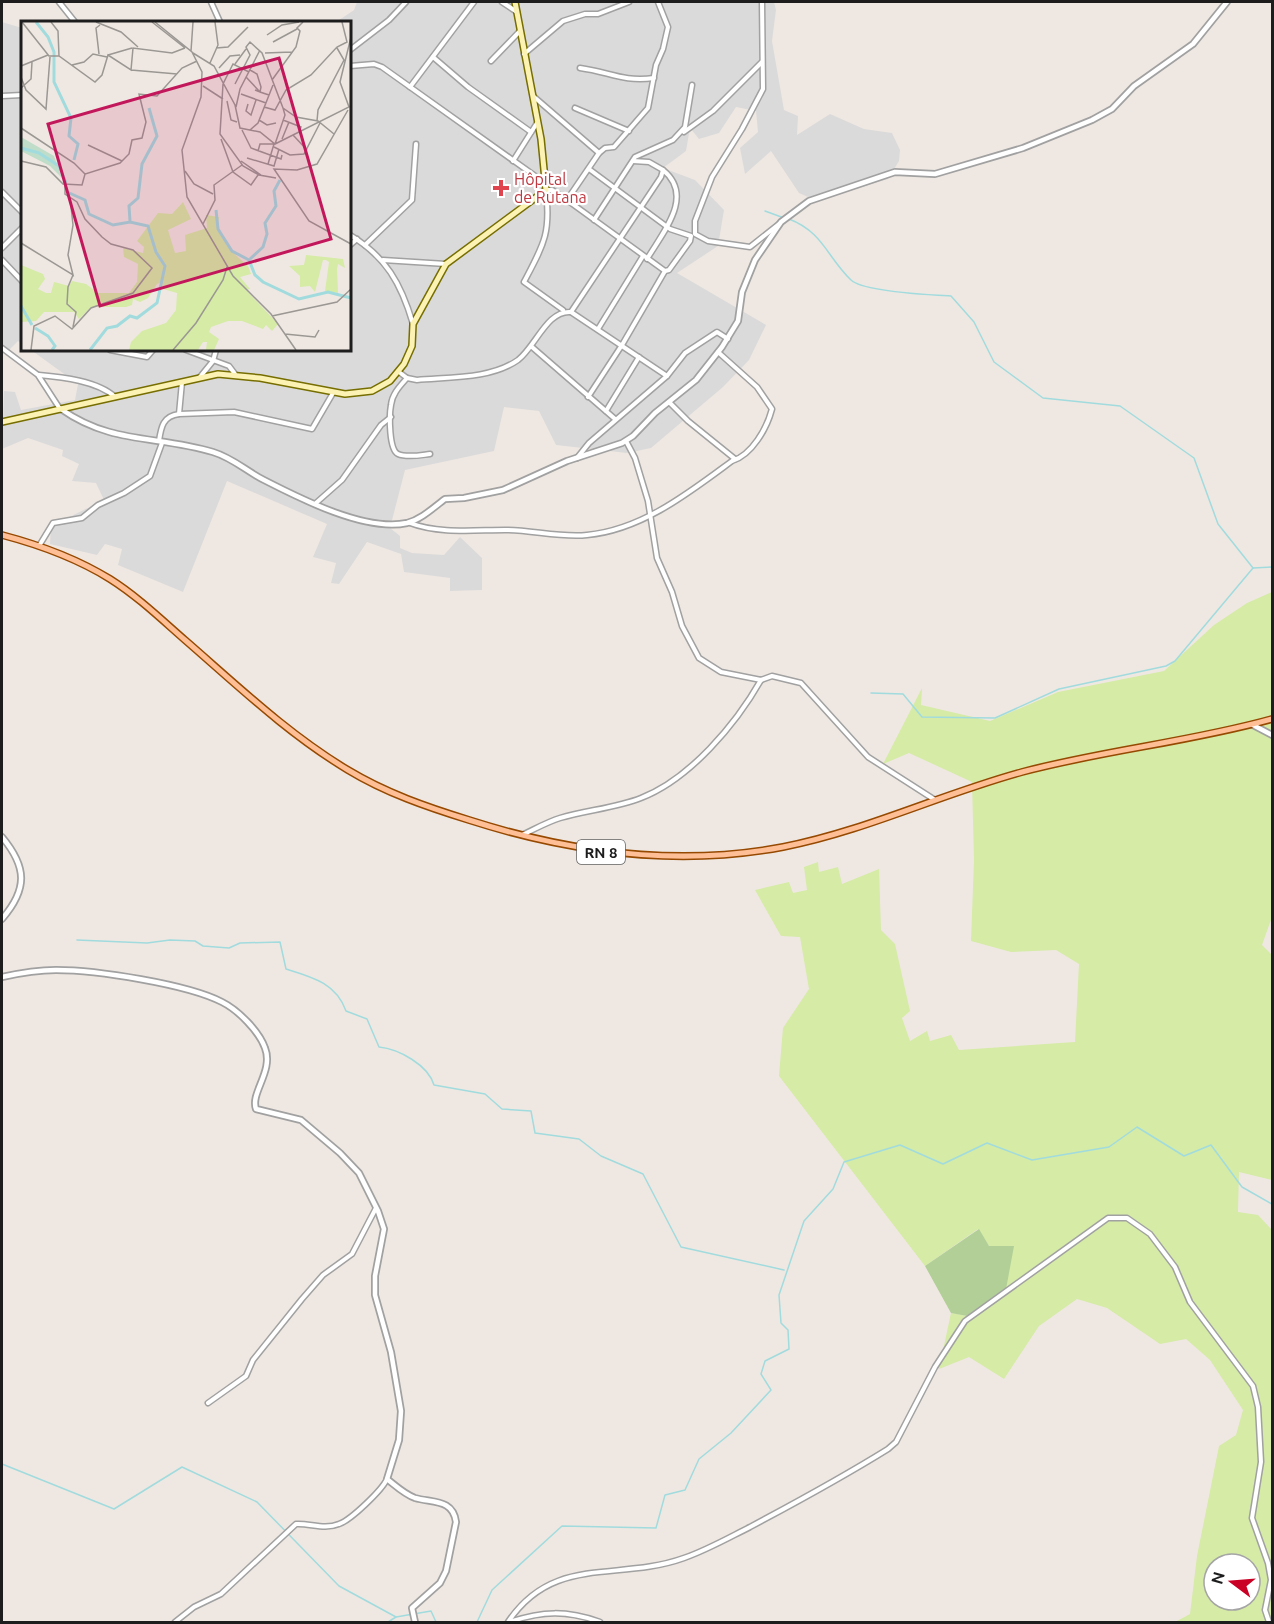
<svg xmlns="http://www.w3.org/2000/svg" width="1274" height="1624" font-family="Ubuntu,sans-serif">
<rect width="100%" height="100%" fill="#efe8e2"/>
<!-- residential -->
<g fill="#dbdada">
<path d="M357 2H774L776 10 772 41 784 110 798 116 797 135 830 114 864 129 892 133 900 150 899 161 888 179 817 201 799 193 771 151 745 174 740 148 758 132 756 111 736 107 719 133 699 139 690 128 686 151 663 168 695 180 724 210 718 246 677 273 766 325 749 360 723 387 651 448 627 453 556 445 539 411 504 407 494 451 405 470 390 528 400 536V548L412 553 444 555 460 537 482 558V590L450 591V578L404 572 401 554 367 542 339 584 331 583 336 563 313 557 327 524 227 481 183 592 118 565 122 549 105 544 97 555 50 544 51 526 104 500 96 483 72 481 79 464 62 456 63 450 28 438 2 449 4 391 15 392 21 410 75 400 78 384 31 350H350V22H336L354 10Z"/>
<path d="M2 22 22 28V344L18 341 5 354 2 352Z"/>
</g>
<!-- grass -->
<path fill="#d5eba6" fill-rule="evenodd" d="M1272 592V917L1262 945 1272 955V1180L1239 1172 1238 1212 1258 1215 1272 1230V1622H1175L1190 1614 1197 1556 1219 1446 1236 1435 1243 1410 1210 1360 1186 1339 1160 1344 1107 1308 1077 1299 1039 1326 1004 1379 969 1357 939 1369 951 1313 967 1316 989 1246 978 1229 925 1266 779 1076 783 1028 809 989 800 937 781 936 755 890 789 882 793 893 807 890 804 867 818 862 819 872 838 867 842 884 879 869 881 930 895 944 910 1011 902 1018 910 1041 927 1031 930 1041 951 1035 959 1050 1075 1042 1079 964 1056 950 1011 952 971 941 974 860 972 782 909 753 883 764 922 688 921 705 990 721 1058 692 1164 671 1214 625 1247 603ZM1214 1564H1250V1600H1214Z"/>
<!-- forest -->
<path fill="#b1cf96" d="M979 1229 989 1246H1014L1006 1289 967 1316 951 1313 925 1266Z"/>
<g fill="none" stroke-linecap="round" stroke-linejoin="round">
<!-- stream -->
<g stroke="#a1dbde" stroke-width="1.5">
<path d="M765 211 784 218"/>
<path d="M789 219C823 232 827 257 851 280 864 292 932 295 951 296L974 322 994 362 1043 398 1120 406 1194 458 1218 524 1253 568"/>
<path d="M871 693 903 694 922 717 995 718 1059 689 1166 666 1175 661 1253 568 1272 567"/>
<path d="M77 940 147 943 170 940 195 941 203 946 229 948 240 943 280 942 286 969C312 977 336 983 346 1011L367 1019 379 1047C399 1049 428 1065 434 1085L485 1094 502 1109 531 1111 535 1133 579 1139 601 1156 643 1174 681 1247 784 1270"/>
<path d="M2 1464 114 1509 182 1467 257 1502 339 1586 396 1617"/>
<path d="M388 1622 396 1617 431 1611 436 1622"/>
<path d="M477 1622 492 1590 562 1526 656 1528 665 1495 685 1490 699 1459 731 1433 771 1390 761 1374 765 1361 789 1349 788 1330 781 1323 779 1295 804 1221 833 1189 844 1162 900 1145 943 1164 987 1143 1032 1160 1109 1147 1137 1127 1184 1156 1211 1145 1242 1187 1272 1204"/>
</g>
<defs>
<g id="minor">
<path d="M59 2 75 22"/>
<path d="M211 2 220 22"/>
<path d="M502 2 517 12"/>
<path d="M762 2 763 89 742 129 712 177 695 221V234L708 241 750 247 779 224"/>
<path d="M350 50 389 20 406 2"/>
<path d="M524 54 563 21 585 14H598L629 2"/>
<path d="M433 57 468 87 531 132"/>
<path d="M491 61 520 31"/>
<path d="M350 66 374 64 382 67 545 183"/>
<path d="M580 68C610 72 622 82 654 78"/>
<path d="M410 87 474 2"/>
<path d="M2 96 22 95"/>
<path d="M533 96 599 153"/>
<path d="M575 108 629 131"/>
<path d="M684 132 713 111 762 62"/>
<path d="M513 161 537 123"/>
<path d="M2 192 22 212"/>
<path d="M567 200 599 153 605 148 614 147 648 108 656 65 663 49 668 27 658 2"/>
<path d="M594 220 635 157 673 140 685 127 692 85"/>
<path d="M350 235C386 257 401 283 413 324"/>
<path d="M350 245 357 239"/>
<path d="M365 245 412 200 416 144"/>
<path d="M2 248 22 228"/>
<path d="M647 259C663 232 695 196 663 170"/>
<path d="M2 260 22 281"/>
<path d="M383 260 446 264"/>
<path d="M563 310 524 282C544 244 551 233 546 190H552L567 200 665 271"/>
<path d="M571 312 667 376"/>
<path d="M598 329 643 256"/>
<path d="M532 347 615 419"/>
<path d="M2 348 38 375 60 409"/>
<path d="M110 350 147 357 153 350"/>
<path d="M186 350 229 366 235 374"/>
<path d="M399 372 407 378 417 380C450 377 491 379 518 360 536 346 547 310 571 312L661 177 663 170 649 162 633 161"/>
<path d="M39 375C62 377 98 381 115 397"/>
<path d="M200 377 213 361 216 350"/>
<path d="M407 378C400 386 392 394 391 405 389 416 389 450 398 454 407 458 421 455 430 454"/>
<path d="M588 397 622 345 665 271 669 270 690 241 691 236 670 229 589 169"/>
<path d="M669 402 688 421 735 459"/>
<path d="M606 411 639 357"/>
<path d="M179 414 234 412 312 429 333 393"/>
<path d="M159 441C161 427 163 416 179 414L182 382"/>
<path d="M626 441 635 458 648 501 657 558 672 592 682 626 699 658 721 672 761 680 772 676 801 683 868 757 935 800"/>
<path d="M577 458 589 443 667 376 685 353 717 332 728 339"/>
<path d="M316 503 342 480 381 425 391 417"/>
<path d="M410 523C439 534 474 530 505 530 532 530 561 538 587 535 642 530 690 492 732 461 752 455 767 428 772 409L757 387 718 352"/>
<path d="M39 546 53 523 82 518 98 505 124 493 150 476 162 443"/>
<path d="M522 835C535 829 547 822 560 818 587 810 616 808 641 798 690 779 736 724 761 680"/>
<path d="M208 1403 246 1376 253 1360 302 1299 323 1275 352 1254 376 1208"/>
<path d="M175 1622 194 1607 221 1594 296 1524C310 1523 324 1530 339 1524 351 1520 382 1490 387 1479"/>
<path d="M508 1622C554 1554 617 1582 684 1558 707 1550 728 1538 750 1527 797 1502 843 1477 888 1449L896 1442 935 1367 965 1321 1108 1218H1127L1150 1234 1175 1267 1190 1302 1253 1386 1258 1407 1261 1462 1252 1518 1268 1563 1271 1580 1265 1610 1269 1622"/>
<path d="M509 1622C543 1611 566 1610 600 1622"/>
</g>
<g id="tertiary">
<path d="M61 409C112 445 158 435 213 452 233 458 246 471 264 480 301 499 366 532 407 523 422 519 434 507 445 499L464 498 503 490 567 461 622 443 633 436 655 413 696 380 722 347 738 321 742 292 755 260 781 222 809 201 895 172 935 174 1023 148 1092 120 1112 109 1134 86 1193 44 1227 2"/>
<path d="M1253 725 1272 735"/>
<path d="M2 837C27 867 28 889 2 919"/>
<path d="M2 977C20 973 37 970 56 970 96 970 187 984 222 1002 238 1010 259 1031 265 1048 274 1071 250 1093 256 1109L301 1120 340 1153 359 1173 378 1211 384 1229 375 1276V1295L391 1352 401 1411 399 1440 387 1479C396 1486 404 1494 415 1498 433 1503 453 1499 456 1522L446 1571 440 1583 412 1608 415 1622"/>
</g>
<path id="secondary" d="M2 422 218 374 260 378 345 394 372 391 390 381 404 364 412 346 413 324 446 264 546 190 541 139 515 2"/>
<path id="primary" d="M2 535C40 545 76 558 110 579 137 596 161 619 185 640 238 686 288 734 348 770 386 793 427 807 469 820 572 853 677 867 783 847 865 831 941 794 1022 772 1104 750 1190 742 1272 719"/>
</defs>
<!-- minor casing -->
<use href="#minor" stroke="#a1a1a1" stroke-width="7"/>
<!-- tertiary casing -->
<use href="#tertiary" stroke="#a1a1a1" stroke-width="8"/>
<!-- secondary casing -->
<use href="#secondary" stroke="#776e01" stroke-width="8"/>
<!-- primary casing -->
<use href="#primary" stroke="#964900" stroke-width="8"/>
<!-- minor -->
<use href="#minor" stroke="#fff" stroke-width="4"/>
<!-- tertiary -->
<use href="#tertiary" stroke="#fff" stroke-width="4.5"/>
<!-- secondary -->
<use href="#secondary" stroke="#fbf2b4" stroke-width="5"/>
<!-- primary -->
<use href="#primary" stroke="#febf97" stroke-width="5"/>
</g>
<!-- markers -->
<path fill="#e0444e" stroke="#fff" stroke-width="2" d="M498 179h6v6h6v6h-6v6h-6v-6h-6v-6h6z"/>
<g text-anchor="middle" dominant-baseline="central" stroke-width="4.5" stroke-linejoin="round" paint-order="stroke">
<!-- shield labels -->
<rect fill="#fff" stroke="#616161" stroke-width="1.5" x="577" y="840" width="48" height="24" rx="4.5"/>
<g font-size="15" font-weight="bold" fill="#1d1d1d">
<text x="601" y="852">RN 8</text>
</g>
<!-- health labels -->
<g font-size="16" fill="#be3a42" stroke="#fff" text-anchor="start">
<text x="514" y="179">Hôpital<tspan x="514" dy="18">de Rutana</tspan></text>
</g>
</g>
<!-- overview -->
<g transform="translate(21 21)">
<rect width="330" height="330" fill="#efe8e2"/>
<path d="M162 181 170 198 147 209 154 232 165 230 164 214 186 207 185 194 198 196 196 208 210 230 227 245 230 253 219 256 229 268 225 269 257 303 251 310 245 304 242 308 221 300H207L190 306 188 311 198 318 193 329H185L186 321H182L177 329H108L110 321 121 310 145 302 155 289 156 272 142 268 141 261 136 263 127 277 119 281 112 278 111 284 105 286H70L58 298 53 291H23L15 300 0 301V244L22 253 24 258 17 268 25 272H30L33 261 48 265 51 260 65 263 77 272H108L116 261 117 243 103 236 102 227 122 232 123 226 116 220 137 192 151 193ZM285 234 322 238 324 247 317 243 316 248 317 272 304 270 308 241 305 239H302L294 271 289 265 279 266V255L268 245 283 244Z" fill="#d5eba6"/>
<path d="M0 116 33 135 41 157 29 145 0 130Z" fill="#bfddc9"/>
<path fill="none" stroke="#a1dbde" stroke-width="3" d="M15 1 27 16 33 31V61L50 97 48 115 57 123 53 139M0 127 18 132 38 145 45 162M46 171 64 179 68 193 92 204 109 201 127 205 135 231 144 245 136 282 116 297 109 295 96 305 86 307 69 329M195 189 197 208 211 230 228 239 234 254 242 261 278 278 307 271 330 277M109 200 108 185 117 177 121 143 136 115 128 87M229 238 242 226 246 213 244 202 255 185 253 170 259 159M0 285 11 304M14 307 27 315 34 325 31 329"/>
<path fill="none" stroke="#9b9793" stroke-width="1.5" d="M1 1 28 35H38L74 61 81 54 87 34 110 49 112 27 151 32 164 27M30 1 37 10 38 35M75 1 100 11 117 26M131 1 164 27M134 1 171 31 181 51 180 76 161 129 166 176 212 255 250 293 275 329M246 14 261 4 278 1M252 21 276 8M195 27 207 26 227 6M170 30 172 1M172 32 193 45 214 84 219 107 239 111 254 123 328 86 319 61 330 16M244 32 271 31M78 33 75 7 79 4M87 34 111 27M189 42 197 24 194 1M214 43 225 28M51 44 63 41 72 33 86 36M0 45 27 34M198 47 209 35 219 34M110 49 156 53M229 49 236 53 240 66 239 71 234 69M228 51 212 43 202 63 199 113 222 145 238 154 255 157M0 56 5 69 25 88 29 36M225 56 239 71 248 74M251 59 275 26 279 10 276 7 282 1M214 63 229 34 225 26 229 21 241 32 262 87 275 96 297 100 313 113M182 65 202 78M0 67 10 58 11 41M220 73 245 82M206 80 210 99 216 101M227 83 225 90 230 94 235 79M215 86 219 68 239 29M243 86 254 89 265 69 290 54 316 26 326 21 321 1M327 89 296 143 276 149 253 148 288 200 330 223M238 99 246 104 255 102M262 99 280 106 278 111M296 100 297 89 323 39 316 27M0 107 53 142 64 153M221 109 230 127 260 138 261 134M229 109 237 102 252 64M272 114 286 129M200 118 212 151 230 164 237 154M261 118 268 101M254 123 264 94 262 87M67 124 101 140M253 126 269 134 283 133 299 102M237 130 239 123H253L247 143M226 137 253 145 258 128M0 140 25 146 42 163 61 164 64 153 99 142 108 133 111 119 121 117 125 101 118 73 136 75 161 47 176 40M220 140 240 154M164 150 173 163 192 173M182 203 194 179 193 164 221 144M0 222 52 254 47 234 52 204 49 176M251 295 316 281 330 268M52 306 55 291 46 283 47 266 52 254M264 313 294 316 298 309M10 329 13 305 34 295 51 308 70 287 112 272 131 247 112 229 90 223 81 216 64 198 56 181 44 173V163M152 329 175 302 202 259 206 246"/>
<path fill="#c2185b" fill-opacity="0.15" stroke="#c2185b" stroke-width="3" d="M258 37 310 218 79 285 27 103Z"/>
<rect width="330" height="330" fill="none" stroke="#1d1d1d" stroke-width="3"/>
</g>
<!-- border -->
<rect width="1274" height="1624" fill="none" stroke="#1d1d1d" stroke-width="6"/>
<!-- north arrow -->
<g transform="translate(1232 1582) rotate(286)"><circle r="28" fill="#ffffff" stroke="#a5a5a5" stroke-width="1.5"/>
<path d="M0-4.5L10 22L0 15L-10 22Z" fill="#ca0025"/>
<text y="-9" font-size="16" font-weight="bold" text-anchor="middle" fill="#1d1d1d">N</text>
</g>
</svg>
